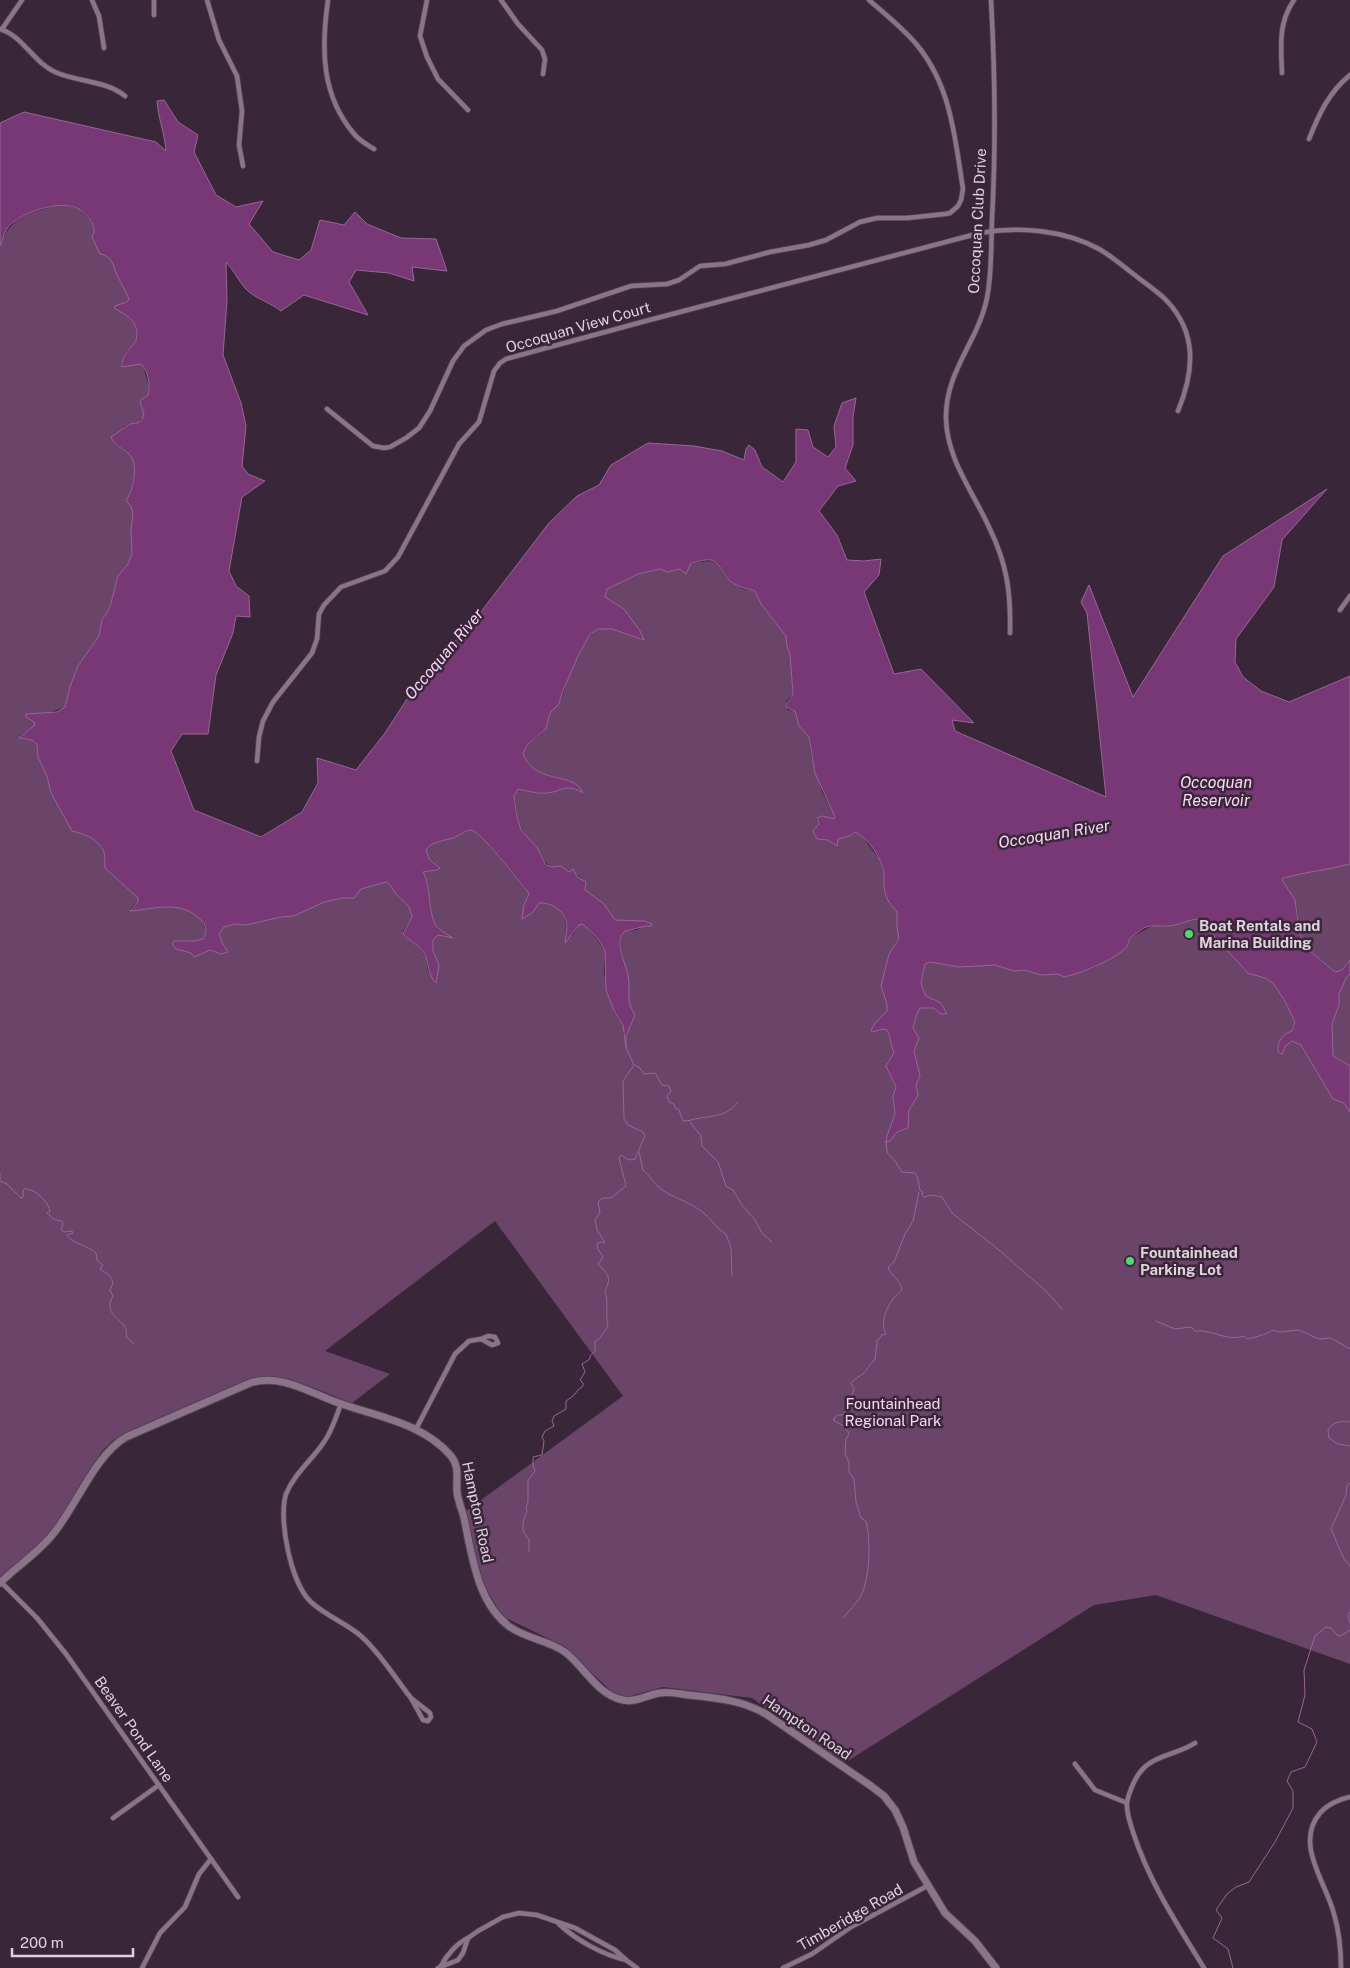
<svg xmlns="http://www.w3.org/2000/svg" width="1350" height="1968" font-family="'Public Sans',sans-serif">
<rect width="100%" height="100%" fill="#3a2639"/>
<!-- green -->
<g fill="#6b4569">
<path d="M56 206H68L79 209 90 221 94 225V234L105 254 113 262 117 274 129 299 127 302 115 306 114 308C129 317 140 322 136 341L125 353 121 365 124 367C130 365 138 361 143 366L149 386 148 395 143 405 144 416 137 423 129 424 124 427 120 432 116 445 129 454 135 463V473L129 496 133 513 131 530 132 554 128 564 118 576 110 607 102 620 99 636 78 666 70 687 65 707 29 720 35 721 36 725 20 736V739L32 740 37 744 38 757 47 776 51 793 72 830C84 834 99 839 104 852 106 857 104 863 105 868L138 898V901L130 909C146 910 162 906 178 907 192 907 212 925 203 939L195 941H174L176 949 191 953 194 957 210 950 221 954 228 952 223 944 219 934 224 927 235 924 246 925 281 917 294 916 324 902 342 898H353L361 889 386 882 391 885 396 894 404 899 409 906 412 917 403 931 404 936 411 939 422 951 426 959 428 971 437 982V972L439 965 433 951V940L438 935 452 937C448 935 442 932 439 929 426 918 433 887 423 872L437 870V865L429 859 426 850C430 843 441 841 449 839 457 838 465 830 470 830 480 829 518 882 528 892L529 894 524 905V912L535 909 539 903C558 901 570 919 565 936L573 935 579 925 582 924 588 928 605 951 604 974 614 1013 623 1025 624 1039 635 1015C632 1010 628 1006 628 1000 627 995 629 990 629 984 628 970 613 942 625 931L637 930 645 925 615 920 604 904 584 890 585 882 574 873 558 866 552 867C544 863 543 856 538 849 522 831 518 829 516 804 515 797 513 794 518 789 528 791 537 794 547 793 561 793 567 782 582 792 569 769 535 786 523 753 527 741 540 739 546 728 548 724 548 718 550 714 552 709 558 707 560 702 566 685 582 635 598 629 612 625 630 635 642 640L624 609 605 597 607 589 638 574 660 569 668 572 680 569 683 570C691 563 690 564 700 562 724 558 715 569 730 581 733 583 739 588 743 589 747 590 751 589 755 591L761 604 786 636 787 646 790 654 793 694 786 702 788 710 795 711 799 726 809 737 811 755 822 792 835 817 834 819 822 816 816 819 819 824 813 831 817 839C831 840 844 841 855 831L862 836 879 859 885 876 883 883 897 912V926L899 939 889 954 881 986 887 1004V1011L876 1022 872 1032 883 1029 887 1030C891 1036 890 1045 894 1053L887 1063 888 1071 896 1087 893 1096 895 1114 886 1141H890L897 1132 908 1128C908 1122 908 1116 909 1111 912 1099 920 1100 916 1085L920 1076 914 1051 919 1038 913 1028 917 1011 920 1008H934L941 1014H947L941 1003 926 996 922 987 921 982 925 964 930 962 959 967 995 965 1014 971 1024 970 1041 975 1058 974 1068 976 1094 968 1116 955 1128 946 1130 938 1152 926 1161 925 1165 927 1195 919 1205 920 1213 928 1214 936 1248 973 1265 978 1273 983 1285 1001 1295 1022 1292 1031C1283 1034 1277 1042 1278 1051L1282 1055 1285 1046 1292 1041 1301 1045 1333 1099 1344 1103 1350 1112V1664L1156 1595 1094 1605 843 1764 752 1698 663 1687 619 1699 564 1646 502 1616 484 1585 478 1568 466 1511 623 1396 495 1221 325 1351 390 1374 352 1403C325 1393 289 1374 260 1377L124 1434 112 1441 102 1451 52 1530 35 1548 0 1578V246C10 217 28 213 56 206Z"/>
<path d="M1350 864V960L1342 970 1335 972 1305 947 1300 935 1297 907 1282 880 1283 878C1305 872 1328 870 1350 864Z"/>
<path d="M1350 974V1066L1333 1056 1332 1024 1339 1005V994L1346 978Z"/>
</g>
<!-- water -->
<path fill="#783876" stroke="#976695" d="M164 100 178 122 198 135 194 152 216 195 236 207 263 201 249 224 273 252 299 260 311 250 320 220 344 225 355 212 367 224 401 238 436 239 447 271 412 267 414 281 389 273 356 270 349 282 368 315 304 295 281 311C270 302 255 299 245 288 238 280 233 269 226 262L227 300 223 355 241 403 246 426 242 466 248 474 265 481 242 497 229 571 236 586 249 596 250 617 236 616 233 633 216 675 208 734H182L171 751 194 810 261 837 302 812 318 783 317 758 356 770 385 733 418 682 477 617 549 523 577 496 599 485 611 465 648 443 694 446 722 451 744 460 746 449 749 445 755 450 762 467 783 482 796 462V429L808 430 813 447 828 457 836 447 834 426 842 403 856 398 853 417V445L845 468 856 481 838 486 819 511 837 535 847 560 864 561 881 559 879 575 864 592 894 674 921 669 974 723 952 720 955 731 1106 797 1087 613 1081 602 1089 585 1133 697 1223 556 1327 489 1282 540 1274 587 1236 639 1235 662 1243 677 1261 691 1289 702 1350 676V864C1328 870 1305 872 1283 878L1282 880 1295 900 1300 935 1305 947 1335 972 1342 970 1350 960V974L1346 978 1339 994V1005L1332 1024 1333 1056 1350 1066V1112L1344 1103 1333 1099 1301 1045 1292 1041 1285 1046 1282 1055 1278 1051C1277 1041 1283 1034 1292 1031L1295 1022 1285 1001 1273 983 1265 978 1248 973 1214 936C1206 905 1186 926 1167 926 1159 927 1153 924 1144 928 1140 931 1135 934 1131 937 1128 940 1129 946 1124 950 1106 963 1085 972 1064 977L1058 974 1041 975 1024 970 1014 971 995 965 959 967 930 962 925 964 921 982 922 987 926 996 941 1003 947 1014H941L934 1008H920L916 1016 913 1028 919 1038 914 1051 920 1076 916 1085 918 1095 909 1110 908 1128 897 1132 890 1141 886 1142 887 1136 895 1114 893 1096 896 1087 886 1066 894 1053C890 1045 891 1036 887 1030L883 1029 872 1032 871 1030 876 1022 887 1011V1004L881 986 889 954 899 939 897 926V912C889 903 885 898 884 885 883 881 885 877 884 873 881 857 869 839 855 832L850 836 838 839 837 846 828 840 817 839 813 831 819 824 817 818 822 816 834 819 835 817 815 773 809 737 799 726 795 711C778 705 790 703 793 694L790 654 787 646 786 636 761 604 755 591C744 587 740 589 729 580 723 575 720 562 711 560 705 559 697 562 691 563L686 574 680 569 668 572 660 569 638 574 607 589 605 597 624 609 640 631 644 640 612 629H598L590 634 578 656 562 693 559 704 550 713 546 729 527 745 523 753C534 786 573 770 583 793 566 782 562 792 547 793 538 794 528 791 518 789L514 796 517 817 521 830 538 849 546 865 552 867 561 866 569 872 573 869 577 877 586 882 585 890 604 904 615 920 644 921 652 924 651 926C644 925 634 930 625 931 613 942 626 963 628 976 631 992 625 1000 635 1015L626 1036V1048L623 1025 615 1013 606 990 605 951C600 941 592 931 582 924L579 925 565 943C565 938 567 932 567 927 567 912 552 902 539 903L533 912 522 919 524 905 529 894 528 892C519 882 480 829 470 830 465 830 457 838 449 839 441 841 430 843 426 850L429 859 440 868 437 870 423 872C432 887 427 919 439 929 443 932 448 935 453 938L438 935 433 940V951L439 965 436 983C426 973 430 960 422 950 416 943 408 940 403 934L412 917C408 900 406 905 396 894 392 889 392 885 386 882L361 889 354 898H342L324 902 294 916 281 917 246 925 235 924 224 927 219 934 223 944 228 952 221 954 210 950 194 957 191 953 176 949 172 944 174 941H195L203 939C207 933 207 926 202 921 181 899 156 909 130 911L138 902V898L105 868C104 863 106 857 104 852 99 839 84 834 72 831L51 793 47 776 38 757 37 744 32 740 19 738 35 725 34 722 26 717V714L57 712 65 707 70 687 78 666 99 636 102 620 110 607 118 576 128 564 132 554 131 530 133 514 131 506 126 501C133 490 140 463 128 453 122 448 114 445 111 437L130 424 137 423 142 420 144 413 140 402 142 399 148 395C151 386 148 370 141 364L122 367C121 356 129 350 136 341 140 322 129 317 114 308L115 306 127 302 129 299C125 290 121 283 117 275 113 266 113 256 100 254L92 237C96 231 94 225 90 220 87 216 82 211 79 209 61 199 23 212 10 225 4 231 3 239 0 246V123L24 112 156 142 166 151C165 134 158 118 157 101Z"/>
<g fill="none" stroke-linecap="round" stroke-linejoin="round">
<!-- stream -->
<g stroke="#976695" stroke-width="1">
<path d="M635 1065 640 1068 644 1074 655 1073 662 1085 669 1086 671 1091 667 1096 669 1102 674 1104 675 1108 679 1110 683 1121C690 1121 693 1119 700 1118 714 1116 727 1116 737 1103"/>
<path d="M690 1122 701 1136 702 1146 718 1162 726 1186 733 1190 742 1205 755 1220 762 1233 772 1242"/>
<path d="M886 1141 887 1152 895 1161 902 1172 915 1173 918 1179 920 1190 923 1192 922 1195 924 1197 932 1195 942 1197 952 1213 999 1250 1047 1292 1062 1309"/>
<path d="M639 1152 643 1170C650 1176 655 1185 662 1190 676 1199 693 1203 706 1215 713 1221 717 1229 726 1234L731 1248 732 1276"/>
<path d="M0 1174V1180"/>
<path d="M0 1181 7 1184 21 1198 23 1197V1192L24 1189C34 1188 48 1201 50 1211L47 1213 55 1220 62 1221 63 1224 61 1230 64 1232 72 1231 73 1233 67 1235C74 1245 87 1245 96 1253L97 1260 103 1265 100 1269C107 1274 110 1273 113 1283L110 1290 113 1296C100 1318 131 1319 126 1337L134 1344"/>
<path d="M1156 1321 1175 1329 1191 1327 1195 1331C1211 1329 1227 1342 1244 1336L1247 1339C1256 1337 1265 1335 1272 1330L1280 1332 1299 1330 1319 1339 1331 1338 1350 1349"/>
<path d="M1350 1422C1340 1421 1334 1421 1328 1430L1329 1438 1338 1444 1350 1446"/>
<path d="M1350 1483 1347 1485 1346 1495 1331 1529 1344 1559 1350 1566"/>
<path d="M529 1552V1540L523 1531V1523L527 1510 526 1508 528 1502V1480L535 1471 533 1465V1457L542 1455 544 1441 542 1437 545 1431 554 1426 552 1421 554 1416 566 1409V1401L573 1396 579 1389 583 1386V1383L580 1380 585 1372 582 1364 590 1359V1356L595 1351V1342L600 1338 608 1326C605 1314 609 1302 605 1291 612 1276 608 1275 598 1264L603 1257 598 1249 597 1244 600 1242 605 1243 597 1230 595 1220 600 1213 598 1202 603 1198H611L626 1186 619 1158 621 1155 629 1160 635 1159 645 1136 643 1132 628 1125 624 1119 623 1081 634 1065 626 1048"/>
<path d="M1350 1612 1348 1615 1350 1623"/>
<path d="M843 1618C849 1611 856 1604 861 1596 870 1578 871 1540 866 1521L861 1518 856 1502 854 1479 849 1472V1462L845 1454 846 1439 849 1434C846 1426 841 1424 834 1421V1418L838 1415H842L847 1410 854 1389 851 1383C855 1378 861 1376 864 1373 869 1368 869 1364 875 1360L877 1341 882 1335 886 1334C880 1322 886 1309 893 1299 896 1295 899 1293 902 1290 900 1278 890 1276 888 1267L894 1262 905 1234 913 1221 919 1192"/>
<path d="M1233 1968 1228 1949 1213 1938 1222 1918 1216 1910 1227 1894 1236 1887 1249 1882 1275 1842 1293 1808V1791L1287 1781 1291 1772 1305 1767 1317 1742 1312 1729 1298 1722 1305 1695 1304 1670 1315 1636 1326 1627 1331 1628 1337 1635 1340 1636 1350 1630"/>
</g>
<defs>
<g id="street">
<path d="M92 0 99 16 104 48"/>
<path d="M154 0V15"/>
<path d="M207 0 219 40 237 76 242 111 239 145 243 166"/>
<path d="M328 0C321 49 321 96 355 135 360 141 368 145 374 149"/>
<path d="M427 0 420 36 427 57 438 79 468 110"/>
<path d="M501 0 518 24 542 50 545 59 543 74"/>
<path d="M991 0C995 72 996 147 992 219 991 245 992 273 987 298 978 342 945 371 946 419 947 459 973 492 989 527 1007 564 1011 592 1010 633"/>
<path d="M0 29C23 36 33 62 55 72 77 82 105 80 125 96"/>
<path d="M2 29 22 0"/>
<path d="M1282 73C1281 46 1278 23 1294 0"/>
<path d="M1309 139C1319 114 1329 92 1350 75"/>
<path d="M327 409 373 446 384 448 390 447 406 438 419 428 430 411 453 361 464 346 486 330 502 324 557 311 631 286 667 284 679 280 700 266 725 264 770 252 809 245 826 240 860 222 877 218H907L945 214 950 213 958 206 961 200 963 189C955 138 951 86 917 45 903 28 885 14 869 0"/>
<path d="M1340 610 1350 596"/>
<path d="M257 761 259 737 263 721 273 702 312 653 317 639 319 614 324 605 341 587 385 571 398 557 459 444 479 422 494 371 500 363 506 359 642 322 980 233C1019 226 1064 230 1099 249 1113 257 1124 267 1136 276 1146 284 1157 291 1166 300 1198 333 1194 372 1178 411"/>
<path d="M488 1336 495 1337 498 1343 492 1345 481 1339Z"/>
<path d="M341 1404C336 1417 332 1431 324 1442 312 1460 294 1474 286 1494 278 1519 291 1584 311 1602 326 1616 346 1623 361 1636 381 1654 395 1678 411 1698"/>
<path d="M416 1429 455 1354 469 1341 481 1339"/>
<path d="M1 1582 37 1618 66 1654 238 1897"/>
<path d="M411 1698 430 1713 431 1717 428 1721 423 1720Z"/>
<path d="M1195 1743C1179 1754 1154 1755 1141 1771 1135 1778 1129 1792 1127 1802 1126 1812 1130 1823 1133 1832 1149 1882 1177 1924 1204 1968"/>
<path d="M1075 1764 1095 1790 1127 1803"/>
<path d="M113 1818 159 1785"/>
<path d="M559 1924C576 1940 603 1955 626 1960"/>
<path d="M441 1966C446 1956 457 1943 468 1938"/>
<path d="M142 1968 160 1933 185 1907 199 1874 211 1859"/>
<path d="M438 1968 458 1960 463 1953 468 1938 478 1931 503 1917 519 1913 537 1915 575 1928 615 1950 626 1960 637 1968"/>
<path d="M783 1968 812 1954 851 1927 929 1885"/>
<path d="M1341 1968C1341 1950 1339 1931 1334 1914 1326 1882 1294 1844 1320 1813 1327 1805 1339 1799 1350 1797"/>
</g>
<path id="secondary" d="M0 1583C17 1566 38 1553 53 1534 77 1505 95 1455 126 1437L250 1383C281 1373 310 1393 339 1403 378 1417 423 1423 451 1456 460 1467 456 1479 457 1492 458 1501 462 1509 464 1518 472 1555 477 1603 510 1627 527 1639 548 1640 565 1652 584 1666 597 1695 623 1700 635 1703 647 1695 659 1693 669 1691 680 1694 689 1695 717 1698 742 1700 766 1714L871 1786 884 1796 895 1810 903 1827 914 1862 945 1913 975 1941 996 1968"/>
</defs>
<!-- street casing -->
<use href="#street" stroke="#524251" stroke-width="6"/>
<!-- secondary casing -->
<use href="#secondary" stroke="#524251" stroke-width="9"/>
<!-- street -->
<use href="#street" stroke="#8b7389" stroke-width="4.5"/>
<!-- secondary -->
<use href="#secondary" stroke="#8b7389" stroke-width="7"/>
</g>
<!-- markers -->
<g fill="#54d672" stroke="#3a2639" stroke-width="2">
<circle cx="1189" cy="934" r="5"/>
<circle cx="1130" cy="1261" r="5"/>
</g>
<g text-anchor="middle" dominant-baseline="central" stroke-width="5" stroke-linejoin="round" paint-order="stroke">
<!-- street labels -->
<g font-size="15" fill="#dfd2de" stroke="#3a2639">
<text transform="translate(977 221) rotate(-87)">Occoquan Club Drive</text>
<text transform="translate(578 327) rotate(-16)">Occoquan View Court</text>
<text transform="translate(478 1512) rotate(78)">Hampton Road</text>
<text transform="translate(807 1727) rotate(34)">Hampton Road</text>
<text transform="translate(134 1729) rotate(55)">Beaver Pond Lane</text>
<text transform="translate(850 1917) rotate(-30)">Timberidge Road</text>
</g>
<!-- poi labels -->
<g font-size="15" font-weight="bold" fill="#dfd2de" stroke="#3a2639" text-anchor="start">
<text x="1199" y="925">Boat Rentals and<tspan x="1199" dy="17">Marina Building</tspan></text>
<text x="1140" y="1252">Fountainhead<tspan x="1140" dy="17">Parking Lot</tspan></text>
</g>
<!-- park labels -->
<g font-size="15" fill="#fbd5f8" stroke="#3a2639">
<text x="893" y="1403">Fountainhead<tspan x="893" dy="17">Regional Park</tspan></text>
</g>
<!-- water labels -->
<g font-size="16" font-style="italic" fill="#fbd6f8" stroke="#3a2639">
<text transform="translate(444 654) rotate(-50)">Occoquan River</text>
<text x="1216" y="782">Occoquan<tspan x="1216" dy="18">Reservoir</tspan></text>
<text transform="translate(1054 834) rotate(-9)">Occoquan River</text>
</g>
</g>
<!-- scale -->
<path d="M12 1948v8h121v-8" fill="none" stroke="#dfd2de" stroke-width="2.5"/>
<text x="20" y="1948" font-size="15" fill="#dfd2de" stroke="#3a2639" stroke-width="4" paint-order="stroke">200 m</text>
</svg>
